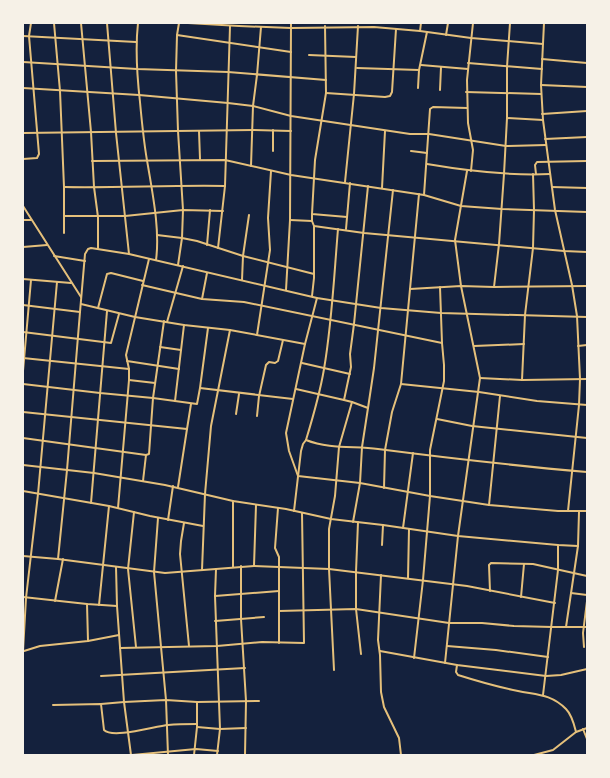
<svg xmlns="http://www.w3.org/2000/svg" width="610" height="778" font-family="'Work Sans',sans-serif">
<rect width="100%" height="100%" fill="#14213d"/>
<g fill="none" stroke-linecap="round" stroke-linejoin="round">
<!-- minor -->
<g stroke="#e5c07b" stroke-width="2">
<path d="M54 23 60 91 64 187V233"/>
<path d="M81 23 91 132 94 187 98 217V248"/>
<path d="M107 23 116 133 129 254"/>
<path d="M138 23C135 50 137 76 140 102 142 124 144 145 148 166 153 196 160 231 156 260"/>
<path d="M188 23 239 26 291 28 374 27 420 31 471 38 543 44"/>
<path d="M544 23 541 85 543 120 555 210 572 285 577 316 580 379 579 405 568 511"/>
<path d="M325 26 326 93 315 160 312 214 347 217"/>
<path d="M420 31 421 23"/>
<path d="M177 35 179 23"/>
<path d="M446 35 448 23"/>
<path d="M23 36 136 42"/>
<path d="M309 55 356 57"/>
<path d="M542 59 587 63"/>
<path d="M23 62 137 69 228 72 326 80"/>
<path d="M468 63 542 69"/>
<path d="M421 65 468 69"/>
<path d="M357 68 419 70"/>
<path d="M541 85 587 87"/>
<path d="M23 88 139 95 228 103 253 106 291 116 410 134H429L506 146 546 145"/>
<path d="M418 88 419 70 427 32"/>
<path d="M440 90 441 67"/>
<path d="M466 92 541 94"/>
<path d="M326 93 385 97 390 96 392 92 396 29"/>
<path d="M542 114 587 111"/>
<path d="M507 118 543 120"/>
<path d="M273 130V151"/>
<path d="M199 131 200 159"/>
<path d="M23 133 253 130 291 131"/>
<path d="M545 139 587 137"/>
<path d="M411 151 427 153"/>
<path d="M23 159 37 158 39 154 29 36 31 23"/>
<path d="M92 161 225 160 291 175 424 195 461 206 502 209 587 212"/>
<path d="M427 164C468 171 508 176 550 174"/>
<path d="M251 166 253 106 257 75 261 27"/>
<path d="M471 171 473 150 468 123 467 80 473 23"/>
<path d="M536 174 535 165 537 162 587 161"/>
<path d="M345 182 354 94 358 26"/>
<path d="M225 186 230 26"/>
<path d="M64 187C118 188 171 185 225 186L218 248"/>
<path d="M552 187 587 188"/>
<path d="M382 188 385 131"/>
<path d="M424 195 430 109 433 107 467 108"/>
<path d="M23 206 81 297"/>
<path d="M312 214V221"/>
<path d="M64 216H125L183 210 223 211"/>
<path d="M23 220H31"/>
<path d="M290 220 312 221 314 226 364 233 564 251 587 252"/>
<path d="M346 229 350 183"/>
<path d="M157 235 182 238 197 241 243 256 314 274"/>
<path d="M207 245 210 210"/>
<path d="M23 247 47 245"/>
<path d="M54 256 85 261"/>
<path d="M178 265 182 238 183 210 178 131 176 71 177 35 291 52"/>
<path d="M23 279 71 283"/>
<path d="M242 280 243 256 249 215"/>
<path d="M142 285 202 299 244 302 442 343"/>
<path d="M494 287 499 244 504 174 507 118V67L510 23"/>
<path d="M410 289 461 286 494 287 587 286"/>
<path d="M286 290 290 220 291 23"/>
<path d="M312 296 314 278V226"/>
<path d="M317 298 305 344 286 433 289 451 298 476 360 483 430 496 489 505 558 511H587"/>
<path d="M202 299 207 273"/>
<path d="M81 304 135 317 184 325 230 330 305 344"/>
<path d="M23 305 80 312"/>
<path d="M98 308 107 274 111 273 143 281"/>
<path d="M167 322 183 266"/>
<path d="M23 332 111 343 119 314"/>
<path d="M257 335 270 250 268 218 271 171"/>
<path d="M474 346 524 344"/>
<path d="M578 346 587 345"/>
<path d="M160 347 181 350"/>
<path d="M23 358 129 369"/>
<path d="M127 361 179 369"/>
<path d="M302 363 350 374"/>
<path d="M23 371 31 280"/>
<path d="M480 378 522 380 587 379"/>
<path d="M129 380 155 383"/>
<path d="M522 380 525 315 533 248 534 210 533 174"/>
<path d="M23 384 100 393 153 398 197 404 200 388 208 328"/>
<path d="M401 384 479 392 537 401 587 405"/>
<path d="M200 388 293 399"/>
<path d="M296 389 344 400"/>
<path d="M175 401 184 325"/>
<path d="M352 402 368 408"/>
<path d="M23 412 187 429 191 404"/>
<path d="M236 414 239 394"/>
<path d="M257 416 259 396 266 365 269 362 275 363 278 361 283 340"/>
<path d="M437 419 472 426 587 438"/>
<path d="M23 438 146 455 149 454 153 398 164 321"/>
<path d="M306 440C313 417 320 393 324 369 332 323 334 276 338 229"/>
<path d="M23 465 94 473 165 485 233 501 286 509 331 519 383 525 458 536 558 545 578 546"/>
<path d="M143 481 146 455"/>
<path d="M178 487 187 429"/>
<path d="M384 488 385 450 392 412 401 384 419 194"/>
<path d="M23 491 109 506 150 516 203 526"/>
<path d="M91 503 107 311"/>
<path d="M489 505 500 396"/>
<path d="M118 508 129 380V369L126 355 149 259"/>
<path d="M278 508 275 548 279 557V643"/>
<path d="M294 511 301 451 303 444 306 440C329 449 354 446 378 449 448 458 517 466 587 472"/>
<path d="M134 512 128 569 136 647"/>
<path d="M158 518 154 572 166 700 168 755"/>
<path d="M168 520 173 486"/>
<path d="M353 522 360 483 362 447 368 408 374 368 393 190"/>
<path d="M358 522 356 572V609L361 654"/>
<path d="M184 523 181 541 180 554 189 646"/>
<path d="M403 528 413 453"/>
<path d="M382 545 383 525"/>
<path d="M23 556 58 559 165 573 254 566 329 569 467 586 555 603"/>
<path d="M58 559 67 470 80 312 85 254 88 249 91 248 129 254 317 298 381 308 441 313 587 317"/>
<path d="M241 566V619L246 701 245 755"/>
<path d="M254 566 256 505"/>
<path d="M116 567 117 606 124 702 131 755"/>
<path d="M233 567V501"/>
<path d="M216 569 215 596 279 591"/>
<path d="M202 570 205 494 211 426 230 330"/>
<path d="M381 575 378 640 380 655 381 692 384 707 399 738 401 755"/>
<path d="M408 578 409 529"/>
<path d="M490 591 489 565 491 563 533 564 587 576"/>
<path d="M571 593 587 595"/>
<path d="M215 596 220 729 217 755"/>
<path d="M23 597 87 604 117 606"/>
<path d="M521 597 524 564"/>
<path d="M55 601 63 559"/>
<path d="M87 604 88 641"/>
<path d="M99 605 109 506"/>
<path d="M279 611 356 609 449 623H482L514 626 552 627H587"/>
<path d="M215 621 264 617"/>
<path d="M566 627 578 546 579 512"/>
<path d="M447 646 496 650 548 657"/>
<path d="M584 647 583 633 587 601"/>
<path d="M120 648 217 646 262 642 304 643 302 513"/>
<path d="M23 651 26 598 38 494 57 282"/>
<path d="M24 651 40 646 88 641 119 635"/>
<path d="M380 651 457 665 546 676 561 675 587 669"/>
<path d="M414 658 423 580 430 496V450L444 381V365L442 343 440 287"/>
<path d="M445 663 458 536 480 378 461 286 455 240 467 171"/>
<path d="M457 665 456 672 458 675C477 681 498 687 518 691 537 695 551 694 566 709 572 715 574 724 576 732"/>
<path d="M334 670 329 569V529L335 496 339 447 352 402 344 400 351 367 350 354 354 324 368 186"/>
<path d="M101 676 245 668"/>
<path d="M543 695 558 570V545"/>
<path d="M101 704 124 702 166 700 197 702 259 701"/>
<path d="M53 705 101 704 104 730C113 739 155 726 168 725 178 724 187 724 197 724"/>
<path d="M197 727 220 729 246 728"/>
<path d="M583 729 587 739"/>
<path d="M132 755 196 749 218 751"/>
<path d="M194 755 197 727V702"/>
<path d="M534 755 553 750 576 732 587 728"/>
</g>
</g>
<!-- border -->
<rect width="610" height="778" fill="none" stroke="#f6f1e7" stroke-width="48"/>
</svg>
